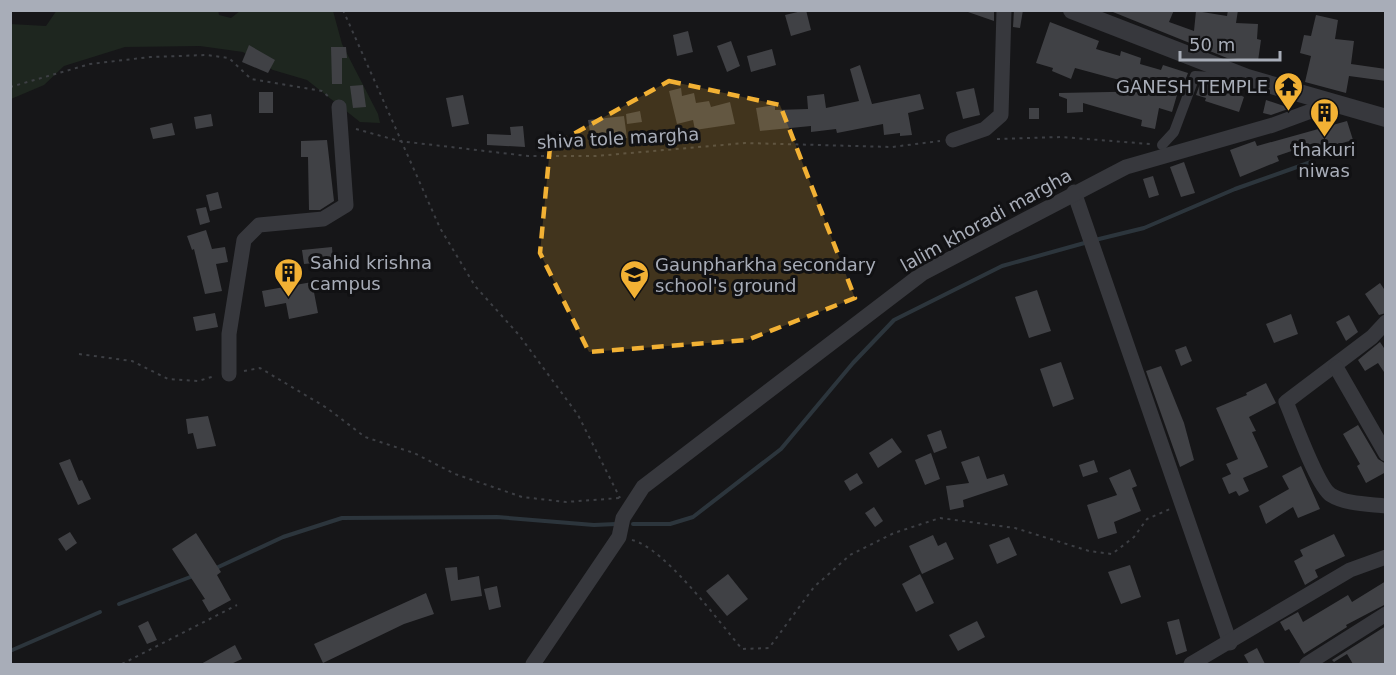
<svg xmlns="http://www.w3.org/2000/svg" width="1396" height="675" font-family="'DejaVu Sans',sans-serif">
<rect width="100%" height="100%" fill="#161618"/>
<!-- green -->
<path fill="#1e261f" d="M57 10H218L219 15 231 18 240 11H333L342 44 378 114 380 123 360 122 307 80 273 70 243 52 200 46 125 47 64 66 44 85 11 99 10 24 46 26Z"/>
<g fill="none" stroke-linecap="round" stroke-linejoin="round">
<!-- stream -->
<g stroke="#2c353c" stroke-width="4">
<path d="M1095 240 1144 228 1235 189 1311 162"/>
<path d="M633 524H670L693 517 781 449 853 363 894 320 1002 266 1088 242"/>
<path d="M214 569 283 537 342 518 497 517 594 525 616 524"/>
<path d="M119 604 193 576"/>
<path d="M10 651 100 612"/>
</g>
</g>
<!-- building -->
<g fill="#404145">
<path d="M806 10 811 30 791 36 785 15Z"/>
<path d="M968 10H994V21L968 12Z"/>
<path d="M1014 10H1023L1020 28 1013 27Z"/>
<path d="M1108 10H1174L1169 22 1194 31 1196 11 1227 16 1228 10H1238L1236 23 1258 24 1257 39 1261 40 1258 61 1227 58Z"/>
<path d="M1316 15 1338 20 1335 39 1354 41 1351 64 1386 69V81L1349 76 1346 93 1305 82 1311 56 1300 53 1304 35 1311 36Z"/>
<path d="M1050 22 1099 41 1096 49 1120 56 1121 51 1141 58 1140 64 1161 70 1163 65 1188 73 1182 89 1179 88 1172 112 1159 108 1155 129 1141 126 1142 120 1083 103V112L1067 113V99L1059 96V93L1160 91 1075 68 1071 79 1052 71 1053 68 1036 63Z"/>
<path d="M688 31 693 52 677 56 673 35Z"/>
<path d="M731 41 740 66 727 72 717 46Z"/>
<path d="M249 45 275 60 268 73 242 62Z"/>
<path d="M331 47H346L347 58H342V84H332Z"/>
<path d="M772 49 776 65 751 72 747 56Z"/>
<path d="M860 65 872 104 920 94 924 109 908 113 912 135 900 136V133L884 135 883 124 837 133 836 129 811 132V126L760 131 756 108 775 105V110L808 109 807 96 824 94 826 108 859 101 850 69Z"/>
<path d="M1216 83 1244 97 1239 112 1205 101 1206 98 1196 95 1200 84Z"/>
<path d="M363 85 366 107 353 108 350 86Z"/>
<path d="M681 88 682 96 694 93 696 103 709 101 711 107 730 102 735 124 695 130 693 120 677 124 669 91Z"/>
<path d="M974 88 980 115 963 119 956 92Z"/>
<rect x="259" y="92" width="14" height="21"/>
<path d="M463 95 469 124 452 127 446 98Z"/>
<path d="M1266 100 1284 106 1291 108 1271 115 1263 113Z"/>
<rect x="1029" y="108" width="10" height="11"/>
<path d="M640 111 642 122 627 124 626 114Z"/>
<path d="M211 114 213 126 196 129 194 117Z"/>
<path d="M624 116 627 138 592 144 588 120Z"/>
<path d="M1347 121 1353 140 1317 150 1315 143 1277 156 1279 161 1240 177 1230 150 1255 141 1257 146Z"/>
<path d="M172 123 175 135 153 139 150 128Z"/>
<path d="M523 126 525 147 487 145V134L511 135 510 127Z"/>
<path d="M327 140 334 201 320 210H309L308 157H301V141Z"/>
<path d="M1184 162 1195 193 1181 197 1170 167Z"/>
<path d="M1153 176 1159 195 1149 198 1143 179Z"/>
<path d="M218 192 222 208 210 211 206 195Z"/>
<path d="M206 207 210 222 200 225 196 209Z"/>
<path d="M206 230 212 249 225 247 228 262 216 264 222 291 205 294 194 249 192 250 187 236Z"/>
<path d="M332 247 333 261 304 264 302 250Z"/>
<path d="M312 282 318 313 289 319 286 303 265 307 262 291Z"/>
<path d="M1380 283 1386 292V313L1379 315 1365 294Z"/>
<path d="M1037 290 1051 331 1029 338 1015 297Z"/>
<path d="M215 313 218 327 196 331 193 317Z"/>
<path d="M1291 314 1298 334 1274 343 1266 324Z"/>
<path d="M1349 315 1358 332 1346 341 1336 322Z"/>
<path d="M1380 342 1386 351V375L1378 363 1365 371 1358 360Z"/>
<path d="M1186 346 1192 361 1181 366 1175 350Z"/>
<path d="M1061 362 1074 399 1053 407 1040 369Z"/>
<path d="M1161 366 1184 423 1194 460 1180 467 1146 371Z"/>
<path d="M1266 383 1276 403 1249 417 1256 431 1252 432 1268 467 1243 478 1249 491 1239 496 1236 491 1229 494 1222 478 1231 474 1226 464 1238 459 1216 408 1247 395 1246 393Z"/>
<path d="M208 416 216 446 197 449 193 433 188 434 186 419Z"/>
<path d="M1358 425 1378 459 1386 464V472L1366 483 1357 466 1360 464 1343 434Z"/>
<path d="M941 430 947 448 934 453 927 435Z"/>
<path d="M892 438 902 452 878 468 869 453Z"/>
<path d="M931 453 940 479 925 485 915 460Z"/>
<path d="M979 456 987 479 1004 474 1008 485 963 500 964 507 950 510 946 486 969 483 961 462Z"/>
<path d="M70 459 79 481 82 480 91 499 78 505 59 463Z"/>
<path d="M1094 460 1098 472 1083 477 1079 465Z"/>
<path d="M1301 466 1320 509 1298 518 1293 507 1266 524 1259 506 1289 489 1282 476Z"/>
<path d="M1130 469 1137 486 1132 488 1141 511 1114 522 1117 533 1098 539 1087 505 1117 495 1109 478Z"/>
<path d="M857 473 863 483 850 491 844 481Z"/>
<path d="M874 507 883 521 875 527 865 513Z"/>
<path d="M70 532 77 543 66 551 58 539Z"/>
<path d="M196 533 221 572 217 575 231 600 209 612 202 600 205 599 172 549Z"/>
<path d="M1334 534 1345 556 1315 570 1318 577 1305 585 1294 561 1303 556 1300 550Z"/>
<path d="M933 535 938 546 946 542 954 559 922 574 909 546Z"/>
<path d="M1009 537 1017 555 997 564 989 545Z"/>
<path d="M1130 565 1141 597 1121 604 1108 572Z"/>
<path d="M457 567 458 580 479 576 482 596 451 601 445 568Z"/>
<path d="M728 574 748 599 727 616 706 591Z"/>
<path d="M920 574 934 603 916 612 902 584Z"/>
<path d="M1386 581V604L1346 625 1347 627 1304 654 1289 629 1285 631 1280 622 1298 612 1303 622 1348 595 1352 602Z"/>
<path d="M497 586 501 607 489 610 484 589Z"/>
<path d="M426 593 434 614 404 624 323 663 314 644Z"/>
<path d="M1179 619 1187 651 1176 655 1167 622Z"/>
<path d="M148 621 157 640 147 644 138 626Z"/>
<path d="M977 621 985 637 958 651 949 635Z"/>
<path d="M1386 626V664H1353L1347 654 1334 662 1332 660Z"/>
<path d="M235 645 242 659 231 664H201Z"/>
<path d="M1257 648 1265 664H1249L1244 655Z"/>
</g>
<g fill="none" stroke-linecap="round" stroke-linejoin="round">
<!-- path -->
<g stroke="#3d3f44" stroke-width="2" stroke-dasharray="3 4.5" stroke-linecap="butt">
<path d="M343 10 440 228 475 286 519 335 578 415 620 498"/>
<path d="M10 87 90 64 150 57 207 55 229 58 251 79 322 91 330 98"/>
<path d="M356 129 399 141 528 156H596L745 143 892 147 940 141"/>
<path d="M997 139 1061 137 1150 144"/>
<path d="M79 354 132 361 168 379 198 381 215 376"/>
<path d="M244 371 260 368 327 408 365 437 414 453 455 474 522 497 566 502 620 498"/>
<path d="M632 540C665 548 719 622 742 649L769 648 814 587 850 555 894 533 940 518 1015 528 1089 551 1112 554 1134 537 1147 519 1170 509"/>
<path d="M122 664 237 605"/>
</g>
<!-- pedestrian -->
<path stroke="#37383d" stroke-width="10" d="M1162 145 1174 132 1195 76 1212 77 1223 68"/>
<!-- minor -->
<g stroke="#37383d" stroke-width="15">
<path d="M953 140 985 129 1001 115 1004 10"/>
<path d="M1074 192 1230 643"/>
<path d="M1386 322 1372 337 1286 402C1294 420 1317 486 1331 495 1345 504 1369 504 1386 506"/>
<path d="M1336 367 1386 454"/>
<path d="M229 374V334L244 240 259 225 323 219 346 205 339 107"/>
<path d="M533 664 619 537 623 518 643 487 923 273 1126 167 1273 125 1330 104"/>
<path d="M1191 664 1350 570 1386 557"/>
<path d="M1307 664 1386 614"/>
</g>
<!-- tertiary -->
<path stroke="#37383d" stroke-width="18" d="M1072 10 1247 78 1386 118"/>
</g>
<!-- marked area -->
<path fill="#f2b134" fill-opacity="0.2" stroke="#f2b134" stroke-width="4.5" stroke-dasharray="12 8" stroke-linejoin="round" d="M669 81 780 105 855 298 747 340 589 352 540 253 550 147Z"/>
<!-- icons -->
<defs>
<symbol id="temple-pin" viewBox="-11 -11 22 30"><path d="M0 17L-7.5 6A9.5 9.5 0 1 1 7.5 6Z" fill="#f2b134" stroke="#111113"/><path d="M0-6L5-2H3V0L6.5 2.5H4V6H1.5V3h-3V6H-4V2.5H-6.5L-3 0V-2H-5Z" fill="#111"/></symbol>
<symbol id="building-pin" viewBox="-11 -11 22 30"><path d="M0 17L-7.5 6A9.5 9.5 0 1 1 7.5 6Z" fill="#f2b134" stroke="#111113"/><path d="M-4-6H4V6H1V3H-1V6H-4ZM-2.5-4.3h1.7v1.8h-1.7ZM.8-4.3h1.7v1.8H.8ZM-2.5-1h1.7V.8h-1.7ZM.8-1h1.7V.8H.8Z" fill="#111"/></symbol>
<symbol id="school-pin" viewBox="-11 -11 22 30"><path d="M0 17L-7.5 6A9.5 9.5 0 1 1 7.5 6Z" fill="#f2b134" stroke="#111113"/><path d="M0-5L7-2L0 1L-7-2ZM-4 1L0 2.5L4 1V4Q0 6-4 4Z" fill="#111"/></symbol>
</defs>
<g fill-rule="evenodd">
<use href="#temple-pin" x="1272" y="70" width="33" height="45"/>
<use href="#building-pin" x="1308" y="96" width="33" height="45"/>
<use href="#building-pin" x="272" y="256" width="33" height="45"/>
<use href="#school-pin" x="618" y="258" width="33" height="45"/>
</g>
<g text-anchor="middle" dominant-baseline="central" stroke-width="6" stroke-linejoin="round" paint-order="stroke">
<!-- poi labels -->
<g font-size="18" fill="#a8adb8" stroke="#111113" text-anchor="start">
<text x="1268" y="86" text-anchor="end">GANESH TEMPLE</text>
<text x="1324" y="149" text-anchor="middle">thakuri<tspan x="1324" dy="21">niwas</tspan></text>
<text x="310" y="262">Sahid krishna<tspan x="310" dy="21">campus</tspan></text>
<text x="655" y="264">Gaunpharkha secondary<tspan x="655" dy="21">school's ground</tspan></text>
</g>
<!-- street labels -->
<g font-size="18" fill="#a8adb8" stroke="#111113">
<text transform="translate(618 138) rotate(-3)">shiva tole margha</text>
<text transform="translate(986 220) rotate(-29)">lalim khoradi margha</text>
</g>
</g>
<!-- border -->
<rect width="1396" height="675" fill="none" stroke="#a8adb8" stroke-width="24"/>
<!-- scale -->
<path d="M1180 51v9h100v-9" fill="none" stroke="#a8adb8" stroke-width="3"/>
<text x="1189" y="51" font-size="18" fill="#a8adb8" stroke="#111113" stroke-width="4.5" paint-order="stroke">50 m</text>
</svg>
